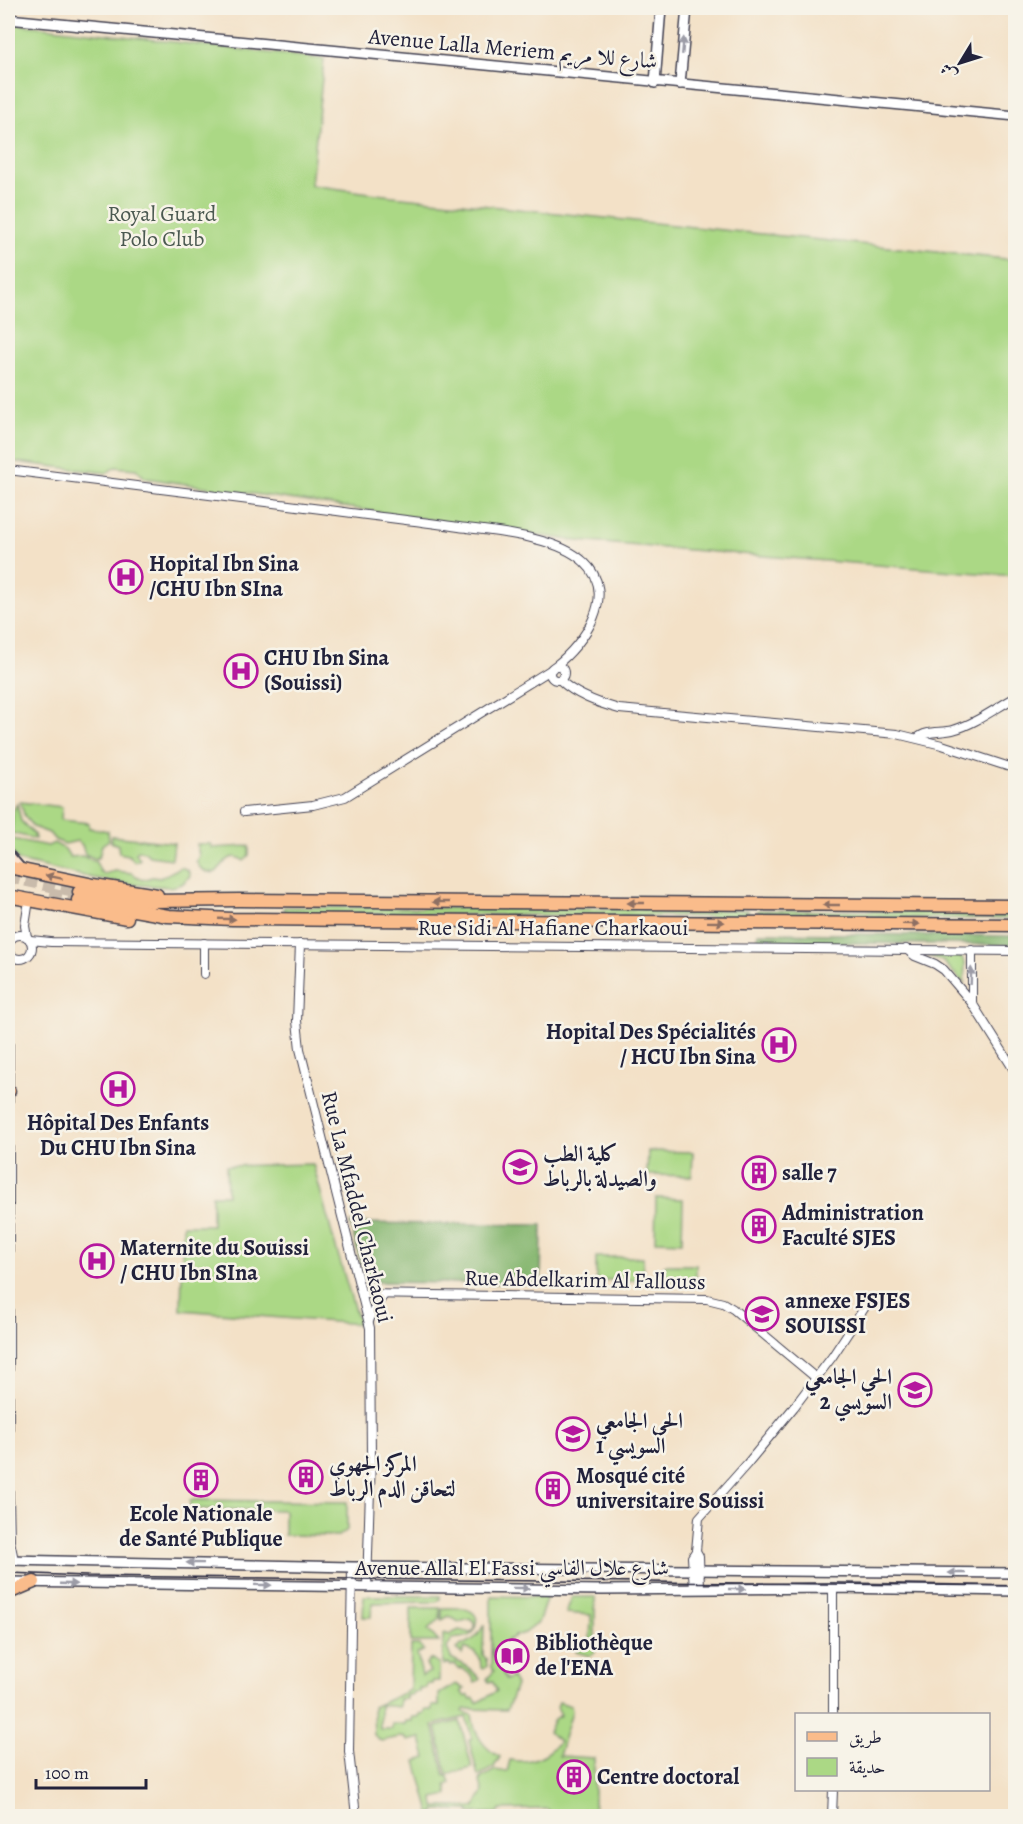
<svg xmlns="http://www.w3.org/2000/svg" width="1023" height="1824" font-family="Alegreya,Amiri,serif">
<rect width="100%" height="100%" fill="#f7f3e8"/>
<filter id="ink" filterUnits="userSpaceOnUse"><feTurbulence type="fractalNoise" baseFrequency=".0167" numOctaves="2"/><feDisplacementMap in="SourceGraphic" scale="12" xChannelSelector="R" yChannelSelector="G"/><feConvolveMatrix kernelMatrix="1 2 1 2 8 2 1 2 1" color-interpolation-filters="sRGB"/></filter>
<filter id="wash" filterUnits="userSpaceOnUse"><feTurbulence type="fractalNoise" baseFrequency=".008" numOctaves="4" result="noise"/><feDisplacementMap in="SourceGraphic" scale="24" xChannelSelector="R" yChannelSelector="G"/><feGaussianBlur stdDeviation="1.35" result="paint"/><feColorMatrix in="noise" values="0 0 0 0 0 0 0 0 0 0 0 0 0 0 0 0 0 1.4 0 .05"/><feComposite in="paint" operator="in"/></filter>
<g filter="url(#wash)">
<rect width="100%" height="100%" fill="#f3e1c7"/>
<!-- green -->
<g fill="#abd885" stroke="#667d60" stroke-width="1.5">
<path d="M8 23 324 59 311 185 392 196 1015 260V576L577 541 145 478 136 469 115 467 107 473 8 461Z"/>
<path d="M20 802 62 807 61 820 89 823V828L108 831 109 840 102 845 99 857 95 859 85 854 82 845 77 841 65 844 55 840 49 833 33 827 25 817Z"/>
<path d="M17 804 21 821 34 834 35 839 11 833 13 811Z"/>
<path d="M112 836 174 843 172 859 149 856 145 852 138 850 136 853 140 859 135 862 128 855 119 853 118 845 111 842Z"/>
<path d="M12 839 48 846 54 843 65 849 70 857 83 856 96 862 100 871 104 874 115 871 132 873 142 880 152 877 160 878 181 867 188 870 190 876 182 884 171 887 137 885 93 878 19 861 11 852 10 845 12 843 9 840Z"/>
<path d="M197 844H211V848L249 846V855L244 861C230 851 225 863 216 872 207 874 200 870 196 861L199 856Z"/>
<path d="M284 907 748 910V917L285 913Z"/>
<path d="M758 910 1016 913 1015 919 757 917Z"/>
<path d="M927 955 957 956 962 958 965 964 964 984 944 962Z"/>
<path d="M648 1151 693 1152 692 1176 647 1175Z"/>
<path d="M313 1164 334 1241 359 1324 181 1310 183 1225H212V1195H227L226 1166Z"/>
<path d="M656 1198 683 1199 682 1242 655 1241Z"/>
<path d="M596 1257H643L644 1280H596Z"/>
<path d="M664 1265H696V1281L664 1280Z"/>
<path d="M190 1500 347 1502V1530L339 1536 284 1535V1510L190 1509Z"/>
<path d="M364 1596H440V1599L436 1602 372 1603 371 1617H363Z"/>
<path d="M491 1596 547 1597 538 1623 525 1633 515 1636 492 1651 506 1680 512 1677 516 1685 507 1710 465 1709 463 1711 465 1713 472 1715C474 1733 483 1748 500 1757L494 1767 478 1776 469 1740 472 1738 466 1717 433 1725 445 1776H448L450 1784 446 1785 448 1795 434 1798 435 1807H475L483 1792 480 1782 481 1778 495 1770 507 1772 510 1760C529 1764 548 1757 559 1741L548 1732 554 1719 561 1715 557 1707 559 1702 571 1706 572 1711 559 1756 594 1758V1815L592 1816H551L548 1809 500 1810 499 1813H470V1810H435V1813H430L416 1761 426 1758 421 1738 407 1741 406 1738 400 1737 381 1741 374 1735 373 1707 410 1690 411 1645H419L424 1650 417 1654 422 1676 430 1672 426 1664 430 1659 439 1664V1681H433L432 1684H426V1688H419V1692H413L412 1695H406V1699H399V1707L380 1705V1729H392V1724H405L406 1721H412V1717H419V1714L425 1713V1710H432V1706H439V1694L456 1684 464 1689 461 1691 465 1697 468 1695 471 1699 474 1698 477 1703 497 1691 492 1681 489 1682 487 1679 494 1671 491 1668Z"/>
<path d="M572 1597H595V1652L590 1656 576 1652 579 1643H590L591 1615 566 1613Z"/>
<path d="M411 1608H440V1619L428 1630 439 1642H411Z"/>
<path d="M442 1608C454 1608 478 1605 477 1623 477 1628 474 1632 470 1635 464 1639 458 1637 452 1639L447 1648 451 1658C464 1665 470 1667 480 1679L475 1683 472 1676 462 1668 459 1670 455 1664 451 1666 449 1663 443 1665V1634L445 1633 449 1635 459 1630 470 1633 475 1629V1623L470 1619 459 1622 449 1616 442 1620Z"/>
<path d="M484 1624 483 1655 486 1659 487 1666 484 1669 481 1668 480 1658 474 1652 465 1648 462 1654 456 1649C469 1639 475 1644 484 1624Z"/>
<path d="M460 1721 472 1768 447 1774 436 1727Z"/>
</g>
<!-- forest -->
<g fill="#88b872" stroke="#556d56" stroke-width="1.5">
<path d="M758 933 1015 936 1016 945 758 942Z"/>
<path d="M350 1223 542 1225 541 1284 366 1282Z"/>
</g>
</g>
<g filter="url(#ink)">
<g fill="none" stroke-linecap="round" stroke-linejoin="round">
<!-- primary-tunnel -->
<g stroke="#c9bbab" stroke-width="12" stroke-dasharray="12 6" stroke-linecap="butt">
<path d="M8 877 79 892"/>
<path d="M50 894 78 900"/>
</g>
<defs>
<g id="minor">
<path d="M8 470C117 483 227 497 337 511 378 517 418 521 459 527 495 532 557 536 584 562 619 594 584 644 555 666"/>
<circle cx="557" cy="673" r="7"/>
<path d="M560 680C575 695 598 703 619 709L897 734 942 745 1016 769"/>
<path d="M918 738C925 730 943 733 953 730 975 724 996 708 1016 697"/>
<path d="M244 812 313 805 345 797 552 669"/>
<circle cx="20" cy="947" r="12"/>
<path d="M27 937 25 926 29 900"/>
<path d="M30 940 51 942 1016 951"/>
<path d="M300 944 297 1021 300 1049 370 1328 371 1457 367 1587"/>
<path d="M906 949 915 956 935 964 944 970 972 1003 1016 1073"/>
<path d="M10 954 9 997V1497L10 1541 14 1560"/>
<path d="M204 974V943"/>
<path d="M972 1003V950"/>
<path d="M362 1294 707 1299 723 1303 733 1309 816 1378"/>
<path d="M369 1321 375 1307 384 1295"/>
<path d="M696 1551 699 1556 700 1588"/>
<path d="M352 1567 349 1751 356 1816"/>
<path d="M694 1589 692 1557 696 1551 699 1518 747 1464 794 1407 832 1357 865 1307"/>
<path d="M833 1714V1588"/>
<path d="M832 1816 833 1790"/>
</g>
<g id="tertiary">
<path d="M8 19 1016 116"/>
<path d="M655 83 661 8"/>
<path d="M680 84 687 8"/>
<path d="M8 1560 352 1567 1016 1573"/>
<path d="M8 1582 603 1590 833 1588 1016 1591"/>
</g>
<path id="secondary" d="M8 855 20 869"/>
<g id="primary">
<path d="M8 867 94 885 157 895"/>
<path d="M79 892 121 900 151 901 239 900 1016 906"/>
<path d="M8 896 127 918"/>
<path d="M78 900 168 916 232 919 1016 925"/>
<path d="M8 1091H9"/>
<path d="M8 1593 34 1582"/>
</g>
</defs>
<!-- minor casing -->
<use href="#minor" stroke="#413f50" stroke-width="10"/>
<!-- tertiary casing -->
<use href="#tertiary" stroke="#413f50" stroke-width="12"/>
<!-- secondary casing -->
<use href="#secondary" stroke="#413f50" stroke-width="14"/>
<!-- primary casing -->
<use href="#primary" stroke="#413f50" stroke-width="15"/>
<!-- minor -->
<use href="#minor" stroke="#fff" stroke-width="8"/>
<!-- tertiary -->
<use href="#tertiary" stroke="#fff" stroke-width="9"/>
<!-- secondary -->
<use href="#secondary" stroke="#fde4d1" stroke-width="10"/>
<!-- primary -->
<use href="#primary" stroke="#fabc8b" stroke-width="12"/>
<!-- tram -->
<path stroke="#22223b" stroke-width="1.5" d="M8 1573 87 1576 1016 1586"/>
</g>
<!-- one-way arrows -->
<defs><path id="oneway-solid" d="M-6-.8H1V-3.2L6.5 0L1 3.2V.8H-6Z" transform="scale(1.5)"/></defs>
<g fill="#9c9ca7">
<use href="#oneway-solid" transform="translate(683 46) rotate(-85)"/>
<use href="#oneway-solid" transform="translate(971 976) rotate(-88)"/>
<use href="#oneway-solid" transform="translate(195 1563) rotate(-179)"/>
<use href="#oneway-solid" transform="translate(957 1573) rotate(180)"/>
<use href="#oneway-solid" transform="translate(68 1584) rotate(2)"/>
<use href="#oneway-solid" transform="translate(263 1585) rotate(1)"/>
<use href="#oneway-solid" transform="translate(521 1588) rotate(1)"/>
<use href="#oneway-solid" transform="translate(737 1589)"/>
</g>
<g fill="#8e6f63">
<use href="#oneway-solid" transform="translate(54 877) rotate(-168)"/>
<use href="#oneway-solid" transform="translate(441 902) rotate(-180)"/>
<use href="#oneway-solid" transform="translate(636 903) rotate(-180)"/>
<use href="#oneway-solid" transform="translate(831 905) rotate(-180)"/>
<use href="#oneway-solid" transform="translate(227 919) rotate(2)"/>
<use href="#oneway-solid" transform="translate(716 922) rotate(1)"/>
<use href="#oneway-solid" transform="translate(911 924) rotate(1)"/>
</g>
</g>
<!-- icons -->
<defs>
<symbol id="hospital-ring" viewBox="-11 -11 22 22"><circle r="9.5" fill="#f7f3e8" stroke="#b5179e" stroke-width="1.5"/><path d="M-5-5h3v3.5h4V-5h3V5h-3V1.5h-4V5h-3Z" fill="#b5179e"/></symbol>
<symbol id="university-ring" viewBox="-11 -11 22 22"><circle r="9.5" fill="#f7f3e8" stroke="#b5179e" stroke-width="1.5"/><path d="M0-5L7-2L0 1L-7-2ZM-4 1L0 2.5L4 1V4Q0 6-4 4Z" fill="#b5179e"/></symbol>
<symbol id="building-ring" viewBox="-11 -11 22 22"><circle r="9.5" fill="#f7f3e8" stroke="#b5179e" stroke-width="1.5"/><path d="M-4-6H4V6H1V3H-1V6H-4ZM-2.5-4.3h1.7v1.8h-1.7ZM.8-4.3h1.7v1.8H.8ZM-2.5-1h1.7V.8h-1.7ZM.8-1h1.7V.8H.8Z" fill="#b5179e"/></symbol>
<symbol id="library-ring" viewBox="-11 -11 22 22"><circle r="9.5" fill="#f7f3e8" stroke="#b5179e" stroke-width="1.5"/><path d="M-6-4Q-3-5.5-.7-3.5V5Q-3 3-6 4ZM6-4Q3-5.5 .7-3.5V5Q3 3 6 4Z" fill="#b5179e"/></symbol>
</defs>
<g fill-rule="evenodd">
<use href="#hospital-ring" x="107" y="558" width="38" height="38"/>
<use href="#hospital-ring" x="222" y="652" width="38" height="38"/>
<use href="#hospital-ring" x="760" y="1026" width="38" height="38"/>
<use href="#hospital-ring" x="99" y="1070" width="38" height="38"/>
<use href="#university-ring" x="501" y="1148" width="38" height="38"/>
<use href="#building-ring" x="740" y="1154" width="38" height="38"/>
<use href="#building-ring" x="740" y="1207" width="38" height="38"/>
<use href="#hospital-ring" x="78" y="1242" width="38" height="38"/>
<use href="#university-ring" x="743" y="1295" width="38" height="38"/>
<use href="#university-ring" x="896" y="1371" width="38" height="38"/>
<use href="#university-ring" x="554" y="1415" width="38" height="38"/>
<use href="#building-ring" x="287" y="1458" width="38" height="38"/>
<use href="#building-ring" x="182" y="1461" width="38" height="38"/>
<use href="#building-ring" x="534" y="1470" width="38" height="38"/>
<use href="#library-ring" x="493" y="1637" width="38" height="38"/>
<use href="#building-ring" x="555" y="1758" width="38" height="38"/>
</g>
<g text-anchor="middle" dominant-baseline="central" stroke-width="5" stroke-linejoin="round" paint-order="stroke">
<!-- street labels -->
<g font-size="22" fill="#22223b" stroke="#f7f3e8">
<text transform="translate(513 49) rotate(5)">Avenue Lalla Meriem شارع للا مريم</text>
<text x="553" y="928">Rue Sidi Al Hafiane Charkaoui</text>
<text transform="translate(357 1207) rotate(76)">Rue La Mfaddel Charkaoui</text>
<text transform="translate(585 1280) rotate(1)">Rue Abdelkarim Al Fallouss</text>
<text x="512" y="1568">Avenue Allal El Fassi شارع علال الفاسي</text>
</g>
<!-- park labels -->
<g font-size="22" fill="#4b5951" stroke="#f7f3e8">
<text x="162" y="214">Royal Guard<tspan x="162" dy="25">Polo Club</tspan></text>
</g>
<!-- poi labels -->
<g font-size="22" font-weight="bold" fill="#22223b" stroke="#f7f3e8" text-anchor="start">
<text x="149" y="564">Hopital Ibn Sina<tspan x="149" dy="25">/CHU Ibn SIna</tspan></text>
<text x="264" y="658">CHU Ibn Sina<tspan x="264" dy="25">(Souissi)</tspan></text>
<text x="756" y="1032" text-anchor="end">Hopital Des Spécialités<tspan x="756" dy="25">/ HCU Ibn Sina</tspan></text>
<text x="118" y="1123" text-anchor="middle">Hôpital Des Enfants<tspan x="118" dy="25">Du CHU Ibn Sina</tspan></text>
<text x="543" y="1154">كلية الطب<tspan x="543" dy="25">والصيدلة بالرباط</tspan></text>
<text x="782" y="1173">salle 7</text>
<text x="782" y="1213">Administration<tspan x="782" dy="25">Faculté SJES</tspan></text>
<text x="120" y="1248">Maternite du Souissi<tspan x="120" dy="25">/ CHU Ibn SIna</tspan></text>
<text x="785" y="1301">annexe FSJES<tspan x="785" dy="25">SOUISSI</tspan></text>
<text x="892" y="1377" text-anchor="end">الحي الجامعي<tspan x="892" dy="25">السويسي 2</tspan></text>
<text x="596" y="1421">الحي الجامعي<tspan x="596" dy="25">السويسي 1</tspan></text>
<text x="329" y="1464">المركز الجهوي<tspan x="329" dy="25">لتحاقن الدم الرباط</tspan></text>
<text x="576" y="1476">Mosqué cité<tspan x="576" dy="25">universitaire Souissi</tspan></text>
<text x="201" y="1514" text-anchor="middle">Ecole Nationale<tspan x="201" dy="25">de Santé Publique</tspan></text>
<text x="535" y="1643">Bibliothèque<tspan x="535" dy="25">de l'ENA</tspan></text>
<text x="597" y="1777">Centre doctoral</text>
</g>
</g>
<!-- margin -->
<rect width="1023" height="1824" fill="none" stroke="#f7f3e8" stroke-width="30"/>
<!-- legend -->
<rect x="795" y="1713" width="195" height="78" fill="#f7f3e8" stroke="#a29fa3" stroke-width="1.5"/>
<rect x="807" y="1732" width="30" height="9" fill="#fabc8b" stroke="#a29fa3" stroke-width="1.5"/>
<text x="849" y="1743" font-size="18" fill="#22223b">طريق</text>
<rect x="807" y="1758" width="30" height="18" fill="#abd885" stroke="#a29fa3" stroke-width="1.5"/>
<text x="849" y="1773" font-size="18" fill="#22223b">حديقة</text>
<!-- north arrow -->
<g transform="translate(960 63) rotate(232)" stroke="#f7f3e8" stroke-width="4.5" paint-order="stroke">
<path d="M0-4.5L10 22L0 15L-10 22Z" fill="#22223b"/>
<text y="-9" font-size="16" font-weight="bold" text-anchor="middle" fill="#22223b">ش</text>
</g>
<!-- scale -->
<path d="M36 1779v9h110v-9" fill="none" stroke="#22223b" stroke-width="3"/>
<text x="45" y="1779" font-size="18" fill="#22223b" stroke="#f7f3e8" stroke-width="4.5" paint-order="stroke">100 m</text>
</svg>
